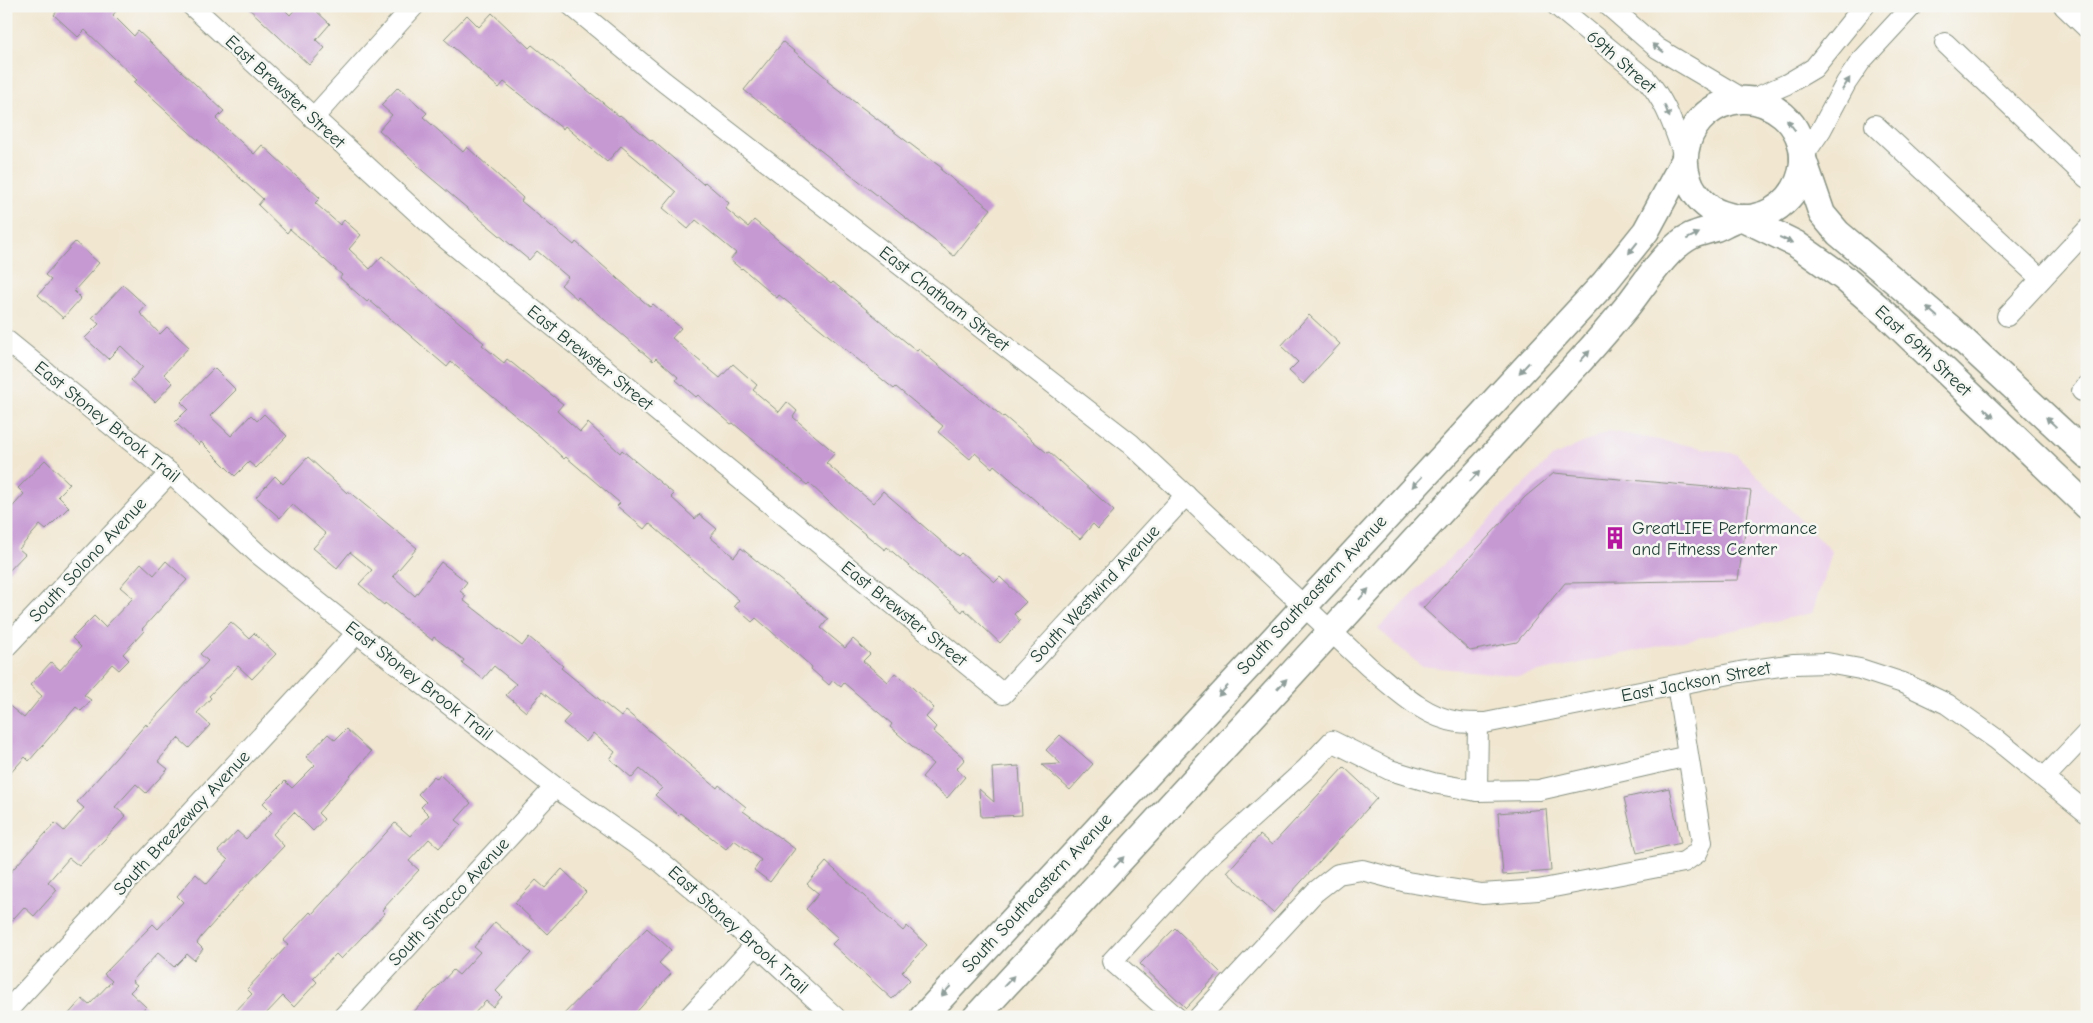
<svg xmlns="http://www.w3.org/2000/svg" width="2093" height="1023" font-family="'Comic Neue',sans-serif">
<rect width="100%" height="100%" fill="#f6f6f2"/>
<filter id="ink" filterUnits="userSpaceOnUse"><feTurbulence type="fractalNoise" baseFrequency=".02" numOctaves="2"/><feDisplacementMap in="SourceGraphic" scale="10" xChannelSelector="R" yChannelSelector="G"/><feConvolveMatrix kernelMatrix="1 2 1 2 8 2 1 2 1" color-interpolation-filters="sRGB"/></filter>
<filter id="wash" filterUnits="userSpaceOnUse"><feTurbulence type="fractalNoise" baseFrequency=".0096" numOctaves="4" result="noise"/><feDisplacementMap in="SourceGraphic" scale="20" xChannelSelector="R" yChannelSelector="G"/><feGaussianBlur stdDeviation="1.12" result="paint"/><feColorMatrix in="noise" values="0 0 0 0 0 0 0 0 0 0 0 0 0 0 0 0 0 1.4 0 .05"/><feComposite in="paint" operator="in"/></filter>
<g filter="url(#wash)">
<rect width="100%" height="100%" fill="#f1e7d1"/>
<!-- built -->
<path fill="#ecd1ea" d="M1609 431 1736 454 1832 552 1812 613 1520 676 1421 666 1378 629 1552 457Z"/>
<g id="blocks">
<!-- building -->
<g fill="#c699d3">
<path d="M61 6H120L113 15 134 36 138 31 224 111 216 119 228 130 254 154 262 145 320 198 315 203 340 225 344 220 361 235 349 249 370 269 382 256 417 287 484 343 482 345 504 363 507 359 563 404 557 411 580 432 588 423 620 453 622 450 674 494 671 497 695 519 699 514 717 529 710 537 734 557 741 548 828 619 821 628 845 648 853 639 870 654 863 661 888 682 895 673 913 688 934 708 926 717 936 727 933 731 965 759 956 769 965 777 947 798 922 777 933 764 890 727 892 724 844 683 841 687 833 680 829 685 811 669 812 667 756 618 752 622 734 606 739 600 649 523 644 529 617 506 620 503 566 457 564 459 541 437 451 362 447 367 369 300 367 302 340 278 342 275 290 229 287 233 258 205 263 199 134 82 137 80 85 30 78 37 54 15Z"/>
<path d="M246 6H281L290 15 298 6H311L330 24 316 40 325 48 309 65Z"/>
<path d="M492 13 529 48 532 45 619 116 620 115 651 141 652 140 703 184 705 182 729 203 725 208 748 227 754 220 831 284 833 282 917 351 919 349 963 386 964 385 1003 417 1004 416 1047 453 1049 452 1114 511 1098 529 1093 524 1080 539 994 465 992 468 975 453 970 459 938 432 943 426 896 387 894 389 779 295 777 298 742 268 741 269 730 260 736 253 696 220 688 229 663 208 676 192 621 146 607 162 565 126 563 129 504 82 499 88 444 39 467 15 479 27Z"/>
<path d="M783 42 828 79 827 81 942 168 941 170 991 209 954 256 744 90Z"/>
<path d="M398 87 427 113 423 117 463 152 467 147 523 198 521 201 574 245 576 242 650 307 653 304 681 328 672 338 720 378 733 364 757 385 753 390 779 412 787 402 797 411 793 417 835 453 826 463 873 503 883 491 958 556 961 553 995 582 1000 577 1026 602 1014 614 1020 621 1000 643 964 609 962 612 887 547 885 550 850 522 809 483 807 485 733 423 731 424 698 395 696 397 676 380 678 377 656 358 653 361 578 297 577 299 561 285 568 277 537 251 529 260 431 178 416 165 417 164 379 130 392 115 381 105Z"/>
<path d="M75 242 99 263 74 291 81 298 63 318 38 295 51 280 45 275Z"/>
<path d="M123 285 146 306 140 313 160 334 167 327 189 347 164 374 173 383 155 402 131 380 143 367 121 346 108 359 85 338 99 324 92 318Z"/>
<path d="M1309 315 1340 344 1303 384 1289 371 1298 362 1281 346Z"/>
<path d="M214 368 236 390 210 416 231 436 251 415 257 421 264 414 287 436 256 468 249 462 235 476 201 442 199 445 175 422 188 409 181 402Z"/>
<path d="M308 457 347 493 348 491 417 548 393 576 415 596 441 562 467 582 460 591 466 596 463 600 522 646 529 637 563 666 561 668 621 717 626 711 717 788 719 785 746 807 743 811 795 849 770 882 754 870 761 860 734 840 726 849 680 813 678 815 655 795 662 788 640 769 632 778 610 759 615 752 593 733 586 742 563 723 570 715 542 692 526 712 506 695 516 684 494 666 483 679 462 663 464 660 434 637 432 640 385 603 384 605 359 584 372 570 350 552 337 568 313 548 326 534 292 504 280 518 256 497 275 476 283 484Z"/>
<path d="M45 460 70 484 58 496 69 507 46 530 40 525 19 549 25 554 6 574V514L24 494 18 488Z"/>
<path d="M1554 473 1751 491 1738 580 1565 583 1517 642 1470 651 1423 608 1525 497Z"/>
<path d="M166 561 187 580 142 629 144 631 123 654 129 660 119 670 112 664 84 695 91 700 81 711 76 707 29 761 25 757 6 778V703L24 718 42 696 30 685 51 662 60 670 81 647 72 638 94 616 105 627 133 598 120 587 141 563 154 575Z"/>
<path d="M231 622 249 638 254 633 276 654 252 679 238 666 209 696 211 698 197 713 210 725 189 748 178 738 158 761 168 769 146 793 136 784 115 807 126 816 104 840 79 866 69 858 48 882 57 890 34 916 24 907 6 927V877L55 823 64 831 84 808 77 802 146 724 147 726 208 661 200 654Z"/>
<path d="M346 729 371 752 318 813 324 819 313 831 294 812 273 834 284 846 246 886 201 937 197 943 203 949 194 960 187 954 174 967 158 953 132 981 137 985 130 992 146 1007 138 1017H66L82 999 89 1005 112 981 104 974 153 924 158 929 183 902 177 896 196 874 207 884 228 860 218 851 237 831 246 839 272 812 263 803 285 781 292 788 315 765 306 757 328 734 335 740Z"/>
<path d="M1060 735 1093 764 1070 790 1042 765 1061 764 1046 750Z"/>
<path d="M1019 766 1022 815 981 817 979 789 994 802 992 768Z"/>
<path d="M1344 767 1377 798 1273 913 1227 872 1260 835 1272 845Z"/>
<path d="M440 775 471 803 456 820 461 824 439 848 429 839 409 861 419 870 382 910 385 913 341 959 336 954 313 978 317 982 294 1007 283 996 263 1017H230L252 994 247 989 288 945 283 941 310 912 312 914 395 823 410 836 429 815 421 807 426 802 418 794 434 776 437 779Z"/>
<path d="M1669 788 1681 843 1637 853 1624 798Z"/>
<path d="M1546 809 1551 871 1503 875 1498 813Z"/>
<path d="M826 862 903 931 907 926 927 945 902 972 910 980 892 999 832 944 838 938 806 909 819 894 807 884Z"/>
<path d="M562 869 586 892 547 934 515 903 536 880 545 888Z"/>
<path d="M495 922 531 953 496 991 502 997 493 1007 486 1001 471 1017H409L453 970 459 975 480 952 474 947Z"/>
<path d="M647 928 671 950 659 963 671 974 632 1017H561Z"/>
<path d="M1175 928 1220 972 1186 1008 1140 964Z"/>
</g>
</g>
</g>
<g filter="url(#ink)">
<use href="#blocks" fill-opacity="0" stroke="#889282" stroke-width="1"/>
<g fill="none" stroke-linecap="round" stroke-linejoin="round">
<defs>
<g id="minor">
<path d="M192 6 444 237 1003 694 1186 495"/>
<path d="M572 6 663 81 1131 444 1369 667C1395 688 1423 717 1458 722 1466 723 1476 723 1485 723L1740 672 1794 664 1827 663 1860 669 1903 683 1947 704 1996 739 2087 813"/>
<path d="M1557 6 1646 79C1667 103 1673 126 1684 155"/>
<path d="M1609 6 1657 48 1745 100"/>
<path d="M2064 6 2087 28"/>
<path d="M1945 43 2087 178"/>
<path d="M1751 100 1787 84 1814 68 1864 6"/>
<path d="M313 118 414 6"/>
<path d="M1875 125 2041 279"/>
<path d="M1803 156 1821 130 1846 83 1861 61 1912 6"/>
<path d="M2007 316 2087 230"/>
<path d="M6 340 170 473 257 553 357 633 555 787 661 862 718 910 835 1017"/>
<path d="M2082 391 2087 386"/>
<path d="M6 647 170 473"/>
<path d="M2045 777 2087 733"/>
<path d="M1477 791 1478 723"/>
<path d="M6 1012 357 633"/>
<path d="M343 1017 555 787"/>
<path d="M689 1017 756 944"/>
<path d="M1176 1017 1112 961 1205 860 1306 769 1332 741 1390 770 1433 783 1477 791 1539 790 1688 756"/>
<path d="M1199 1017 1315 892 1338 874 1362 870 1407 882 1482 894 1538 890 1684 862 1697 853 1702 842 1677 685"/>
</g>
<g id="major">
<path d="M1803 159 1822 214 1838 233 1950 328 2087 455"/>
<path d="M1743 218 1796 244 1844 278 1888 316 2087 506"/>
<path d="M923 1017 1605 282 1646 231 1684 161"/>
<path d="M976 1017 1565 377C1586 355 1606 332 1625 309 1643 287 1665 249 1691 236 1699 232 1707 231 1716 228 1723 225 1729 221 1736 219 1742 217 1749 219 1755 217 1782 211 1801 190 1803 162 1804 144 1796 126 1783 115 1771 105 1756 99 1741 100 1685 105 1664 174 1710 208 1718 214 1728 216 1738 218"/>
</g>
</defs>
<!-- minor casing -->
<use href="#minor" stroke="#889282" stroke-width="22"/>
<!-- major casing -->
<use href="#major" stroke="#889282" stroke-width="29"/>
<!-- minor -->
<use href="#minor" stroke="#fff" stroke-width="20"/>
<!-- major -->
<use href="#major" stroke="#fff" stroke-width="26"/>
</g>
<!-- one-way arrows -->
<defs><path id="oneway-solid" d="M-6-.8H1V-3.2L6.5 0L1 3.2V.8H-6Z" transform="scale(1.25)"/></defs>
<g fill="#8f9e9a">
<use href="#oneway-solid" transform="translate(1658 48) rotate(-144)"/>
<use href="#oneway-solid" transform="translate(1846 84) rotate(-58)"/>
<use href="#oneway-solid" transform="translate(1667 111) rotate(68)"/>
<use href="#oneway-solid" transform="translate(1791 125) rotate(-127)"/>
<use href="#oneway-solid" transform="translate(1693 236) rotate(-26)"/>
<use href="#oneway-solid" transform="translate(1786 240) rotate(24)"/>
<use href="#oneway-solid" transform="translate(1633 248) rotate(128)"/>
<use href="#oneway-solid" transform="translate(1932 312) rotate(-139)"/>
<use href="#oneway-solid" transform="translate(1585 356) rotate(-48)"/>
<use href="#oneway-solid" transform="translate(1524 368) rotate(133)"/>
<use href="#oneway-solid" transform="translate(1989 413) rotate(44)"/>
<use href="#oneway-solid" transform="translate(2051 422) rotate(-137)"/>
<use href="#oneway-solid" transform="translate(1475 476) rotate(-47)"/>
<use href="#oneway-solid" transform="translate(1417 482) rotate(133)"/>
<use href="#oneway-solid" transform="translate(1364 594) rotate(-48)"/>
<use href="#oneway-solid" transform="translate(1282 684) rotate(-47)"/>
<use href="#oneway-solid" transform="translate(1223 691) rotate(133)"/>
<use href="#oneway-solid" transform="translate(1119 862) rotate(-47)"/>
<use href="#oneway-solid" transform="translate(1009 981) rotate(-47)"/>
<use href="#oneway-solid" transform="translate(946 991) rotate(133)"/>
</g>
</g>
<!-- icons -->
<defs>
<symbol id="building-bare" viewBox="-9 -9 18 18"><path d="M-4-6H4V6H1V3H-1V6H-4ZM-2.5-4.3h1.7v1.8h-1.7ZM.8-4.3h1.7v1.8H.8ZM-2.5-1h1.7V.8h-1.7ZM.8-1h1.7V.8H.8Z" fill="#b5179e" stroke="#f6f6f2" stroke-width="2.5" paint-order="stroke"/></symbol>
</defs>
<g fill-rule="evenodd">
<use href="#building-bare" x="1599" y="522" width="32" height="32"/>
</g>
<g text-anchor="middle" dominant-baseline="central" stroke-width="5" stroke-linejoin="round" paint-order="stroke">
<!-- street labels -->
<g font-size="18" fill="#1f3d34" stroke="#f6f6f2">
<text transform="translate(1621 62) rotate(41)">69th Street</text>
<text transform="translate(285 92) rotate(43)">East Brewster Street</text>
<text transform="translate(944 299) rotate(38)">East Chatham Street</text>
<text transform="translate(1923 351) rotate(43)">East 69th Street</text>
<text transform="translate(590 358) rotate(39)">East Brewster Street</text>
<text transform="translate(107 422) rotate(39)">East Stoney Brook Trail</text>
<text transform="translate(88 560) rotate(-47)">South Solono Avenue</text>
<text transform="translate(1095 594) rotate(-47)">South Westwind Avenue</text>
<text transform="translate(1312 595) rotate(-47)">South Southeastern Avenue</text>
<text transform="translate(904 614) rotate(39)">East Brewster Street</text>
<text transform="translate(419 681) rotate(38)">East Stoney Brook Trail</text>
<text transform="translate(1696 682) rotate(-11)">East Jackson Street</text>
<text transform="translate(182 823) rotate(-47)">South Breezeway Avenue</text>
<text transform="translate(1037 893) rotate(-47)">South Southeastern Avenue</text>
<text transform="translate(449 902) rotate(-47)">South Sirocco Avenue</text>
<text transform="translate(738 930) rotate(42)">East Stoney Brook Trail</text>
</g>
<!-- poi labels -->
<g font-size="18" fill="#1f3d34" stroke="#f6f6f2" text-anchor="start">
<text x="1632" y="528">GreatLIFE Performance<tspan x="1632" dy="21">and Fitness Center</tspan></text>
</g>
</g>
<!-- margin -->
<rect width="2093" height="1023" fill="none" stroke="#f6f6f2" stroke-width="25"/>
</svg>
